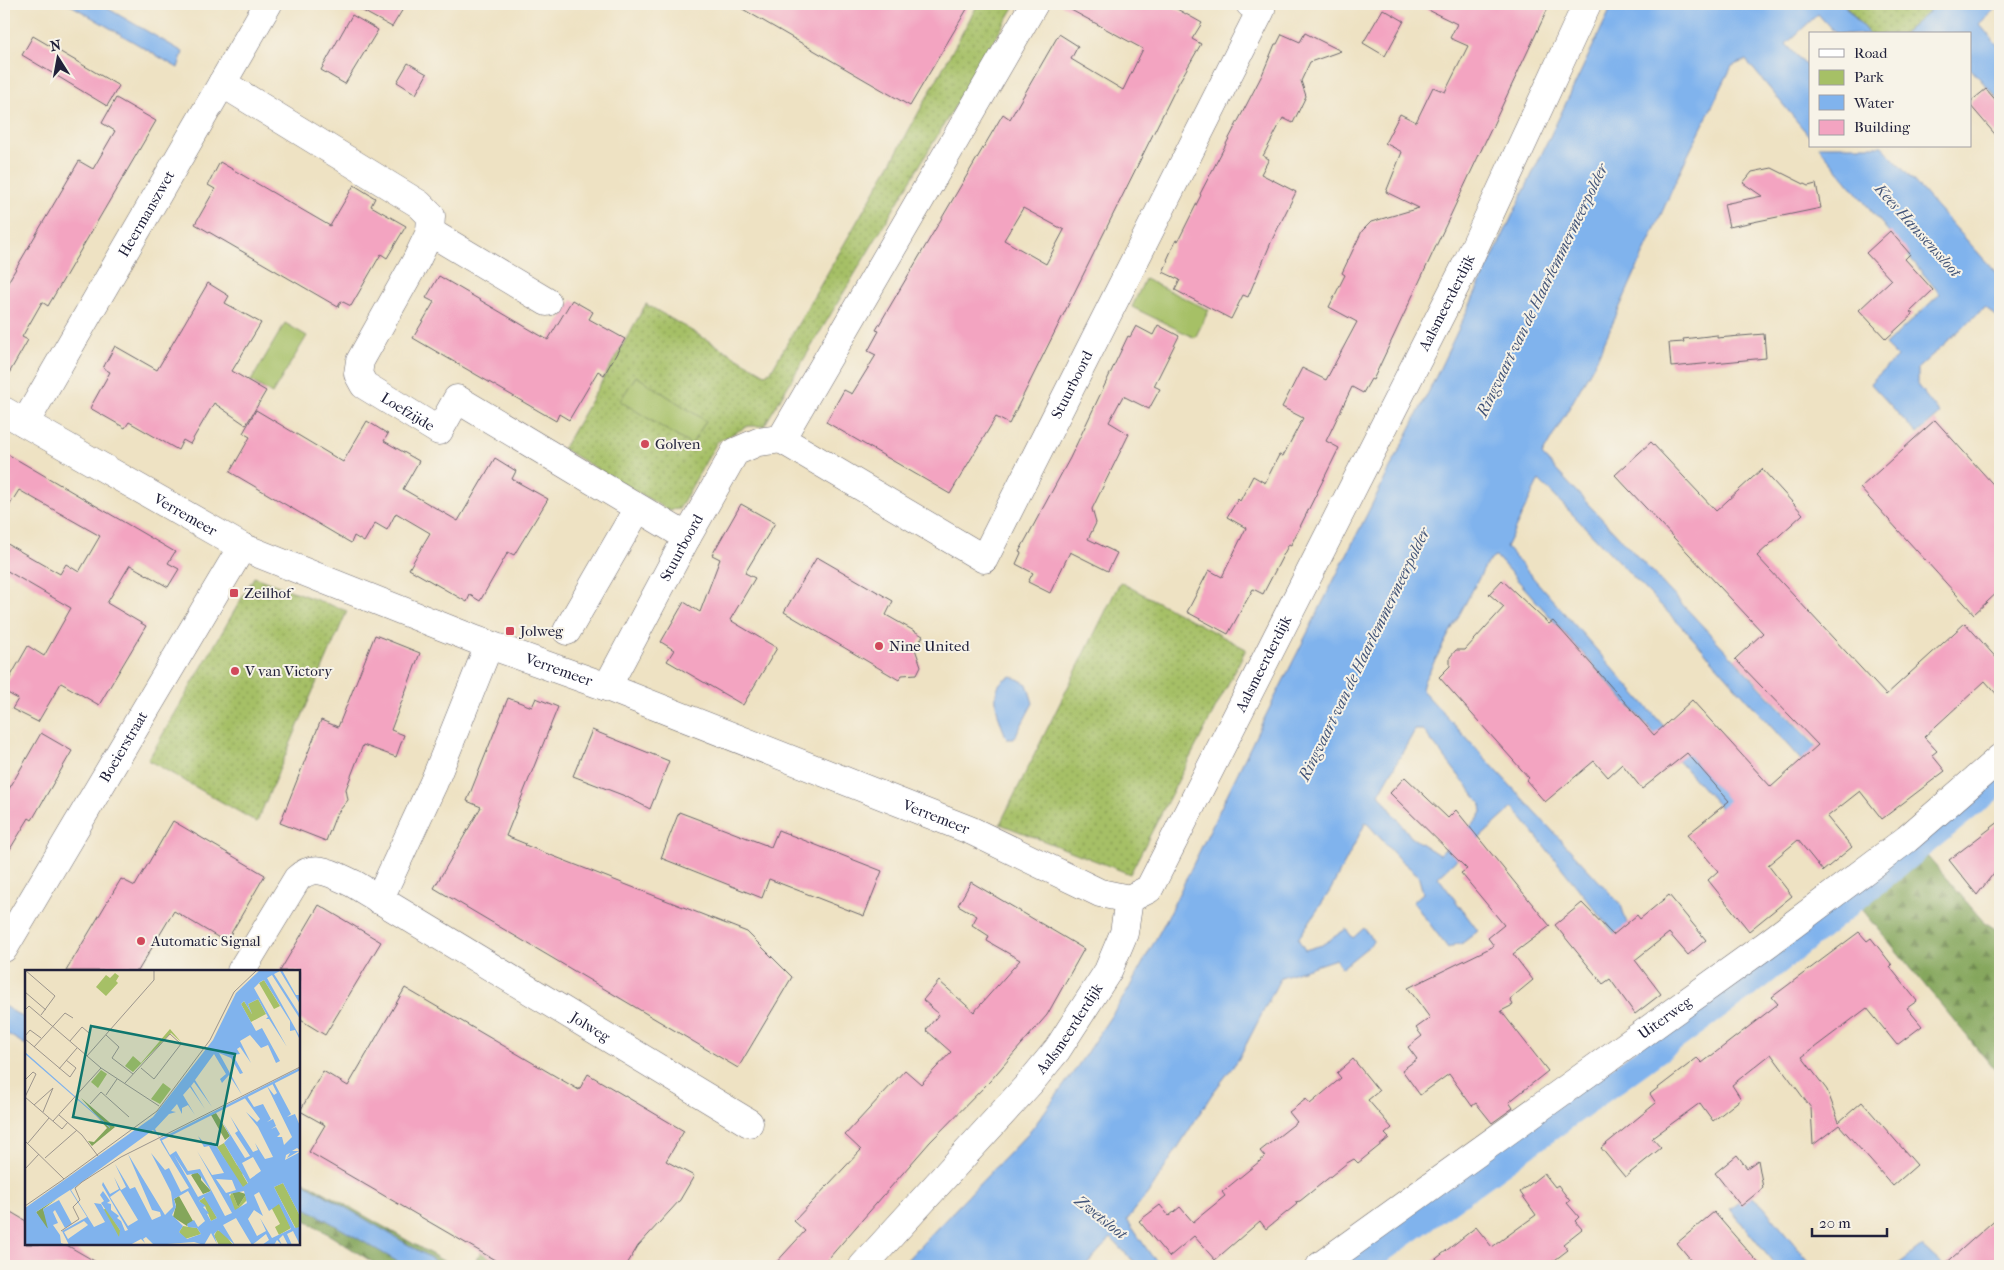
<svg xmlns="http://www.w3.org/2000/svg" width="2004" height="1270" font-family="'IM FELL French Canon',serif">
<defs>
<pattern id="grass-dots" width="8" height="8" patternUnits="userSpaceOnUse" patternTransform="scale(1.25)"><rect width="8" height="8" fill="#a6c066"/><path d="M2 2h.1M6 6h.1" fill="none" stroke="#879c55" stroke-width="1.8" stroke-linecap="round"/></pattern>
<pattern id="forest-firs" width="22" height="20" patternUnits="userSpaceOnUse" patternTransform="scale(1.25)"><rect width="22" height="20" fill="#84a65b"/><path d="M5 1l3.5 6h-7zM16 11l3.5 6h-7z" fill="#6c874c"/></pattern>
</defs>
<rect width="100%" height="100%" fill="#f7f3e8"/>
<filter id="ink" filterUnits="userSpaceOnUse"><feTurbulence type="fractalNoise" baseFrequency=".02" numOctaves="2"/><feDisplacementMap in="SourceGraphic" scale="10" xChannelSelector="R" yChannelSelector="G"/><feConvolveMatrix kernelMatrix="1 2 1 2 8 2 1 2 1" color-interpolation-filters="sRGB"/></filter>
<filter id="wash" filterUnits="userSpaceOnUse"><feTurbulence type="fractalNoise" baseFrequency=".0096" numOctaves="4" result="noise"/><feDisplacementMap in="SourceGraphic" scale="20" xChannelSelector="R" yChannelSelector="G"/><feGaussianBlur stdDeviation="1.12" result="paint"/><feColorMatrix in="noise" values="0 0 0 0 0 0 0 0 0 0 0 0 0 0 0 0 0 1.4 0 .05"/><feComposite in="paint" operator="in"/></filter>
<g filter="url(#wash)">
<rect width="100%" height="100%" fill="#eee2c3"/>
<!-- grass -->
<g fill="url(#grass-dots)" stroke="#647150">
<path d="M978 4H1016L764 426H748L717 442 679 509 668 510 563 449 646 304 765 374 771 371 892 161Z"/>
<path d="M1844 4H1929V12L1903 34H1869Z"/>
<path d="M254 577 347 611 257 822 148 760Z"/>
<path d="M1120 582 1246 649 1130 874 1000 824Z"/>
</g>
<!-- forest -->
<g fill="url(#forest-firs)" stroke="#53644b">
<path d="M1914 841 1983 921 2000 932V1076L1847 891Z"/>
<path d="M299 1178 452 1266H379L299 1216Z"/>
<path d="M485 1247 516 1266H471Z"/>
</g>
<!-- park -->
<g fill="#a6c066" stroke="#647150">
<path d="M1145 279 1209 310 1195 338 1132 307Z"/>
<path d="M285 323 307 336 272 394 251 381Z"/>
<path d="M636 376 706 421 691 445 620 401Z"/>
</g>
<!-- water -->
<g fill="#80b3ed" stroke="#516a94" fill-rule="evenodd">
<path d="M69 4H100L183 52 178 68Z"/>
<path d="M1613 4H1843L1869 34H1836L1818 14 1786 44 1810 70V137L1746 60 1732 66 1683 165 1595 363 1542 455 1839 771 1823 785 1688 633 1539 480 1506 547 1750 824 1741 831 1496 556 1487 563 1424 681 1422 690 1621 905 1628 927 1620 933H1614L1513 807 1438 877 1478 931 1460 945 1459 943 1448 948 1413 902 1423 893 1418 875 1397 857 1366 822 1330 891 1298 939 1305 950 1322 945 1346 929 1353 938 1364 928 1374 942 1342 968 1336 959 1281 977 1238 1060 1212 1094 1152 1188 1127 1220 1151 1255 1162 1266H1138L1111 1238 1085 1266H901L1032 1129 1075 1070 1127 992 1165 922 1261 725 1429 391ZM1415 730H1423L1481 804 1482 812 1477 820 1439 855 1411 837 1379 794Z"/>
<path d="M1929 4H2000L1979 24 2000 48V101L1970 68V34H1903L1929 12Z"/>
<path d="M1818 146H1882L2000 277V319L1985 307 1918 368V386L1940 414 1917 434 1870 383 1897 357 1885 345 1940 294Z"/>
<path d="M1012 676 1027 684 1033 703 1014 739H1007C999 720 984 683 1012 676Z"/>
<path d="M4 1006 26 1019V1045L4 1032Z"/>
<path d="M299 1180 444 1266H405L299 1204Z"/>
<path d="M1749 1194 1763 1206 1812 1266H1776L1730 1209Z"/>
<path d="M1922 1246 1944 1266H1896Z"/>
</g>
<g fill="none" stroke-linecap="round" stroke-linejoin="round">
<!-- canal -->
<path stroke="#80b3ed" stroke-width="26" d="M1359 1266 1760 976 2000 781"/>
</g>
<g id="blocks">
<!-- building -->
<g fill="#f3a4c1" fill-rule="evenodd">
<path d="M350 4H406L392 27Z"/>
<path d="M734 4H970L910 106Z"/>
<path d="M1060 4H1168L1202 23 1192 39 1201 44 1178 84 1009 424 996 417 950 494 826 422 844 390 852 394 876 355 868 351 879 331 876 330 1003 114 1010 119 1059 34 1078 46 1071 59 1123 90 1143 49ZM1023 208 1064 230 1046 264 1004 240Z"/>
<path d="M1416 4H1550L1373 380 1371 379 1363 393 1352 387 1326 441 1339 448 1291 545 1289 544 1263 594 1253 589 1228 634 1187 612 1209 570 1222 577 1246 528 1227 517 1238 499 1240 501 1253 476 1265 483 1279 455 1283 456 1303 418 1282 407 1302 368 1326 380 1357 322 1329 307 1345 275 1342 273 1362 231 1371 222 1419 208 1386 192 1402 152 1385 143 1400 114 1416 122 1433 87 1445 92 1468 46 1450 38 1457 24Z"/>
<path d="M1383 9 1404 21 1385 56 1363 43Z"/>
<path d="M352 15 378 30 345 84 321 70Z"/>
<path d="M1305 33 1341 51 1310 62 1301 81 1306 96 1293 123 1283 118 1263 156 1269 159 1261 174 1296 192 1272 240 1248 297 1243 295 1231 319 1175 290 1180 280 1163 272 1168 261 1167 260 1176 240 1178 241 1201 195 1200 194 1262 75 1275 44H1277L1282 34 1300 42Z"/>
<path d="M33 36 119 86 107 106 22 55Z"/>
<path d="M408 63 427 74 416 94 397 82Z"/>
<path d="M1986 89 2000 105V140L1970 105V102Z"/>
<path d="M116 98 156 121 48 306 42 302 22 337 28 340 4 382V289L79 161 93 169 115 131 102 123Z"/>
<path d="M220 162 330 226 354 185 375 198 371 206 406 226 387 258 381 254 351 306 341 301 338 307 195 224 215 189 208 185Z"/>
<path d="M1772 168 1808 186 1816 184 1821 208 1729 227 1724 204 1762 196 1743 183 1752 172Z"/>
<path d="M1890 231 1910 254 1905 259 1933 290 1910 312 1913 314 1886 339 1859 310 1891 280 1866 253Z"/>
<path d="M439 276 548 340 572 300 593 312 589 319 625 339 604 375 598 371 569 420 559 414 556 421 413 338 434 302 426 298Z"/>
<path d="M208 283 229 296 225 303 261 323 232 371 266 391 246 425 214 403 190 444 183 440 178 450 129 422 125 428 90 408 110 372 103 368 115 346 157 370Z"/>
<path d="M1158 325 1179 336 1154 386 1160 389 1149 409 1123 396 1109 422 1129 434 1092 509 1096 523 1088 539 1117 553 1108 571 1070 552 1050 593 1028 582 1033 573 1016 564 1021 553 1019 552 1070 458 1128 336 1130 337 1136 326 1153 335Z"/>
<path d="M1764 334 1766 358 1671 367 1669 343 1684 342 1683 339 1717 335V338Z"/>
<path d="M256 410 343 462 367 421 388 434 384 441 419 461 403 489 458 521 495 458 516 471 512 479 548 499 514 555 508 552 480 601 470 595 467 602 409 569 430 533 396 513 387 530 375 523 364 542 354 536 351 543 230 472 250 437 243 433Z"/>
<path d="M1935 420 2000 492V590L1974 614 1860 488Z"/>
<path d="M1651 442 1716 511 1762 469 1803 514 1757 556 1886 695 1965 623 2000 662V698L1985 681 1924 737 1937 751 1932 755 1945 771 1882 819 1860 791 1827 817 1852 847 1823 871 1798 840 1768 865 1792 896 1749 931 1708 880 1718 871 1687 835 1729 801 1687 753 1642 789 1622 764 1608 777 1594 761 1545 802 1526 780 1529 778 1439 677 1450 666V657L1456 650H1465L1504 607 1489 594 1502 580 1549 624 1553 621 1654 735 1692 700 1771 787 1818 745 1735 659 1763 633 1615 475Z"/>
<path d="M4 452 175 552 168 563 179 569 168 587 130 565 107 603 146 626 99 705 61 683 38 722 12 709 18 699 4 691V688L28 646 44 656 71 608 4 569V542L60 574 66 564 79 572 100 536 19 490 4 514Z"/>
<path d="M741 504 775 523 745 573 755 578 730 620 777 648 743 705 667 661 674 650 661 642 684 602 700 612 720 559 712 555Z"/>
<path d="M817 557 893 601 886 615 923 636 915 649 921 666 917 674 902 675 899 680 784 612Z"/>
<path d="M375 635 420 653 391 730 404 735 396 757 363 745 346 789 348 800 336 815 326 841 280 823 321 720 338 727Z"/>
<path d="M508 698 532 707 536 698 558 707 506 836 526 844 525 845 747 932 792 977 738 1068 434 888 481 807 467 801Z"/>
<path d="M592 730 669 761 650 809 625 796 573 776Z"/>
<path d="M41 733 72 751 32 820 29 818 4 859V798Z"/>
<path d="M1405 777 1448 818 1456 810 1550 926 1513 954 1533 980 1510 999 1513 1005 1501 1011 1548 1071 1509 1102 1513 1108 1492 1123 1476 1103 1472 1106 1449 1074 1420 1095 1402 1070 1417 1059 1408 1047 1422 1036 1416 1028 1430 1018 1408 988 1494 946 1488 938 1504 925 1461 873 1467 869 1390 793Z"/>
<path d="M679 812 771 847 778 830 882 871 864 916 769 879 762 898 661 858Z"/>
<path d="M173 821 265 875 226 942 174 911 138 971H66L121 879 135 886Z"/>
<path d="M2000 821V865L1977 895 1949 860Z"/>
<path d="M971 882 1084 949 1047 1015 990 1081 930 1142 822 1266H773L805 1231 794 1221 861 1150 845 1135 905 1070 921 1084 951 1052 926 1030 939 1014 923 1000 939 981 974 1012 1020 960 987 941 989 936 972 925 977 916 958 905Z"/>
<path d="M1669 895 1706 940 1688 955 1669 933 1635 960 1661 994 1635 1014 1610 979 1603 984 1555 925 1582 903 1613 935 1637 915 1640 919Z"/>
<path d="M319 905 381 942 325 1035 299 1019V971H280Z"/>
<path d="M1859 932 1867 941 1871 938 1892 965 1890 967 1917 1001 1907 1008 1922 1026 1897 1045 1867 1008 1802 1057 1827 1090 1839 1122 1862 1102 1917 1165 1893 1186 1839 1125 1813 1145 1811 1108 1771 1054 1732 1085 1741 1099 1713 1121 1700 1103 1652 1138 1661 1148 1625 1177 1601 1148 1656 1103 1650 1094 1697 1058 1702 1063 1778 1004 1772 997Z"/>
<path d="M405 988 579 1090 588 1074 684 1131 666 1161 694 1176 680 1200 638 1246 626 1266H505L309 1152 325 1125 300 1111 323 1071 348 1086Z"/>
<path d="M1353 1059 1379 1091 1368 1100 1392 1128 1385 1134 1389 1138 1358 1163 1354 1159 1347 1163 1300 1201 1295 1202 1297 1204 1266 1229 1260 1221 1215 1260 1194 1236 1169 1257 1139 1221 1160 1205 1169 1216 1180 1207 1193 1222 1225 1196 1222 1192 1265 1157 1260 1151 1297 1122 1289 1112 1306 1099 1310 1104 1341 1078 1337 1073Z"/>
<path d="M1737 1155 1747 1168 1758 1160 1763 1188 1741 1206 1715 1173Z"/>
<path d="M1544 1173 1555 1187 1558 1185 1570 1201 1567 1203 1579 1217 1575 1221 1582 1229 1563 1244 1568 1250 1547 1266H1427L1476 1227 1492 1247 1536 1215 1520 1192Z"/>
<path d="M4 1208 26 1221V1244H65L103 1266H4Z"/>
<path d="M1714 1212 1761 1266H1696L1677 1243Z"/>
<path d="M2000 1215V1266H1943Z"/>
</g>
</g>
</g>
<g filter="url(#ink)">
<use href="#blocks" fill-opacity="0" stroke="#69656b" stroke-width="1"/>
<g fill="none" stroke-linecap="round" stroke-linejoin="round">
<defs>
<g id="minor">
<path id="s1" d="M222 83 419 204 431 216 430 232 416 261 360 361 358 374 364 385 439 431 457 399 687 537"/>
<path d="M430 232 547 302"/>
<path id="s2" d="M4 411 242 547 476 640 607 687 972 831 1100 893 1129 899"/>
<path id="s3" d="M25 423 268 4"/>
<path id="s4" d="M781 439 984 559 1261 10 1250 4"/>
<path d="M567 631 638 508"/>
<path id="s5" d="M607 687 687 537 735 452 758 442 781 439 1034 4"/>
<path id="s6" d="M1129 899 1149 889 1468 261 1587 4"/>
<path d="M379 900 434 782 489 645"/>
<path id="s7" d="M4 948 242 547"/>
<path id="s8" d="M241 971 297 879C315 861 334 875 354 884L749 1123"/>
<path id="s9" d="M863 1266 1029 1084 1057 1050 1108 971 1124 933 1129 899"/>
<path id="s10" d="M1320 1266 1766 945 1907 839 2000 758"/>
</g>
</defs>
<!-- minor casing -->
<use href="#minor" stroke="#69656b" stroke-width="29"/>
<!-- minor -->
<use href="#minor" stroke="#fff" stroke-width="28"/>
</g>
</g>
<!-- markers -->
<g fill="#d1495b" stroke="#f7f3e8" stroke-width="2">
<circle cx="645" cy="444" r="5"/>
<rect x="229" y="588" width="10" height="10" rx="2.5"/>
<rect x="505" y="626" width="10" height="10" rx="2.5"/>
<circle cx="879" cy="646" r="5"/>
<circle cx="235" cy="671" r="5"/>
<circle cx="141" cy="941" r="5"/>
</g>
<g text-anchor="middle" dominant-baseline="central" stroke-width="4" stroke-linejoin="round" paint-order="stroke">
<!-- street labels -->
<g font-size="15" fill="#22223b" stroke="#f7f3e8">
<text stroke="none"><textPath href="#s3" startOffset="242">Heermanszwet</textPath></text>
<text stroke="none"><textPath href="#s6" startOffset="680">Aalsmeerderdijk</textPath></text>
<text stroke="none"><textPath href="#s4" startOffset="431">Stuurboord</textPath></text>
<text stroke="none"><textPath href="#s1" startOffset="488">Loefzijde</textPath></text>
<text stroke="none"><textPath href="#s2" startOffset="209">Verremeer</textPath></text>
<text stroke="none"><textPath href="#s5" startOffset="158">Stuurboord</textPath></text>
<text stroke="none"><textPath href="#s6" startOffset="275">Aalsmeerderdijk</textPath></text>
<text stroke="none"><textPath href="#s2" startOffset="614">Verremeer</textPath></text>
<text stroke="none"><textPath href="#s7" startOffset="234">Boeierstraat</textPath></text>
<text stroke="none"><textPath href="#s2" startOffset="1019">Verremeer</textPath></text>
<text stroke="none"><textPath href="#s10" startOffset="425">Uiterweg</textPath></text>
<text stroke="none"><textPath href="#s8" startOffset="446">Jolweg</textPath></text>
<text stroke="none"><textPath href="#s9" startOffset="315">Aalsmeerderdijk</textPath></text>
</g>
<!-- poi labels -->
<g font-size="15" fill="#22223b" stroke="#f7f3e8" text-anchor="start">
<text x="655" y="444">Golven</text>
<text x="244" y="593">Zeilhof</text>
<text x="520" y="631">Jolweg</text>
<text x="889" y="646">Nine United</text>
<text x="245" y="671">V van Victory</text>
<text x="151" y="941">Automatic Signal</text>
</g>
<!-- water labels -->
<g font-size="16" font-style="italic" fill="#435579" stroke="#f7f3e8">
<text transform="translate(1918 230) rotate(48)">Kees Hanssenssloot</text>
<text transform="translate(1542 290) rotate(-64)">Ringvaart van de Haarlemmermeerpolder</text>
<text transform="translate(1364 654) rotate(-64)">Ringvaart van de Haarlemmermeerpolder</text>
<text transform="translate(1101 1217) rotate(38)">Zwetsloot</text>
</g>
</g>
<!-- overview -->
<g transform="translate(25 970)">
<rect width="275" height="275" fill="#eee2c3"/>
<path d="M90 3 94 6 91 11 93 13 81 26 71 17 81 5 85 8ZM239 10 255 36 249 39 234 13ZM233 29 241 44 226 52 216 34 219 31 227 44 223 34ZM145 59 157 73 146 63 108 102 100 96 108 86 116 93ZM76 100 82 104 73 118 66 112ZM138 113 146 119 135 134 126 129ZM199 173 223 214 217 218 192 177ZM258 213 275 246V257L271 259 249 217ZM207 222 213 237 221 224 223 229 212 240H209L204 228ZM180 227 192 248 186 251 180 236 174 231ZM254 233 266 258 254 265 250 257 255 254 246 237ZM81 238 95 260 97 266 94 268 77 241ZM158 256 172 258 176 264 160 269 154 262ZM192 260 198 262 208 275H194L189 266Z" fill="#a6c066"/>
<path d="M56 128 90 157 67 176 63 171 69 172 82 158ZM191 143 205 166 200 170 186 145ZM171 202 176 205V210L186 221 178 224 166 205ZM211 221 221 224 213 237 207 222ZM154 226 168 251 162 256 148 247 151 235 149 229ZM33 228 18 239 25 258 21 259 11 242Z" fill="#84a65b"/>
<path d="M206 195H212L218 204 213 207 217 214 214 216Z" fill="#a6c066"/>
<path d="M235 0H257L271 25H275V34L255 1 249 4 275 45V49L247 5 242 8 274 65 275 70 270 60 265 61V51L239 10 235 12 229 18 262 77 244 49H241L243 47 233 29 223 34 227 44 219 31 216 34 231 61 237 58 255 91 251 93 243 75 236 78 225 65 215 71 226 93 215 77 212 79 215 84 208 85 218 103 215 104 206 88 194 83 217 125 204 105 197 113 195 109 201 104 189 84 170 110 187 137 169 112 166 116 180 139 165 117 158 125 170 145 163 135 157 138V144L152 134 146 141 151 142 144 144 130 159 135 168 128 160 46 220 69 257 80 252 69 233 76 234 94 267 95 260 76 233 79 231 75 225 78 221 85 231 82 233 86 234V240L94 246 92 248 96 251 100 261 103 260 77 215 78 212 85 224 94 219 89 207 96 220 101 217 90 194 105 219 110 217 127 250 136 246 135 242 127 240 103 184 140 245 148 237 146 222 126 183 140 200 144 198 156 222 164 218 136 172V169L145 185 151 181 163 201 175 199 200 246 207 243 172 181 187 205 199 203 184 176 179 177 173 166 180 174 186 172 192 177 218 217 223 213 199 173 205 166 197 151 220 188 225 186 210 163 213 161 205 146 228 182 233 180 230 173 240 189 248 187 233 157 221 142 232 152 235 149 219 127 222 126 229 137 238 134 246 149 242 152 248 149 251 156 246 159 251 157 255 164 252 167H257L259 175 267 167 242 116 249 125 252 123 247 113 249 112 266 144 262 147 270 144 275 156V180L272 178 267 181H274L262 188 265 183 261 185 260 190 275 182V246L258 213 249 217 270 258 275 257V275L268 261 262 264 267 275H263L258 265 254 269 257 275 252 270 249 275H237L244 270 241 264 227 275 211 248 198 255 210 275 193 260 189 264 192 274 186 263 179 275 169 272 129 275 121 267 118 269 120 273 116 269 105 275H44L37 261 62 247 45 220 11 242 23 259 18 239 34 230 47 254 40 258 30 240 28 242 33 253 28 255 35 265 36 273 41 275H0V238L128 147 188 70 211 23ZM149 185 162 205 173 203 186 221 173 227ZM228 187 236 201 225 209 217 193ZM191 209 207 210 211 220 201 223ZM95 220 113 250 103 256 85 227ZM163 221 180 251 173 257 169 250 162 254 163 257 172 258 176 264 162 269 154 262 158 256 147 245 151 237 149 229ZM219 221 222 233 210 240 204 224ZM234 222 244 241 254 234 266 259 247 268 235 248 241 261 232 266 223 249 229 240 238 246 229 225ZM179 227 192 248 186 251 182 244 184 243 178 237 181 236 174 231ZM59 251 63 255 43 269 39 262ZM0 82 85 157V158L0 84Z" fill="#80b3ed" fill-rule="evenodd"/>
<path fill="none" stroke="#80b3ed" stroke-width="2.5" d="M135 170 275 99"/>
<path fill="none" stroke="#9c958d" stroke-width="1" d="M0 0 30 26 16 45M0 22 21 40M0 40 4 36 76 98 134 136M81 65 94 77 87 88 108 104M0 66 5 60 16 68M0 69 45 107 51 98 41 90M45 71 57 57 64 63M9 77 40 43 48 48M62 86 129 10V0M34 99 52 78M0 110 8 102 11 104 0 127M100 113 145 64 156 74 129 109 116 98M81 125 92 109M0 127 37 159 43 152M65 134 76 122 104 147M9 135 28 118 18 142M34 145 57 165 73 186M28 151 76 98M0 171 39 209M3 173 24 148M20 188 52 160M0 199 14 184M39 209 132 141 185 70 209 22 232 0M0 236 39 209M36 261 54 249 48 237 55 230 50 218 57 212 96 187 275 97"/>
<path fill="#0f766e" fill-opacity="0.15" stroke="#0f766e" stroke-width="2.5" d="M66 56 210 84 192 175 48 147Z"/>
<rect width="275" height="275" fill="none" stroke="#22223b" stroke-width="2.5"/>
</g>
<!-- margin -->
<rect width="2004" height="1270" fill="none" stroke="#f7f3e8" stroke-width="20"/>
<!-- legend -->
<rect x="1809" y="32" width="162" height="115" fill="#f7f3e8" stroke="#a29fa3"/>
<rect x="1819" y="49" width="25" height="8" fill="#ffffff" stroke="#a29fa3"/>
<text x="1854" y="58" font-size="15" fill="#22223b">Road</text>
<rect x="1819" y="70" width="25" height="15" fill="#a6c066" stroke="#a29fa3"/>
<text x="1854" y="82" font-size="15" fill="#22223b">Park</text>
<rect x="1819" y="95" width="25" height="15" fill="#80b3ed" stroke="#a29fa3"/>
<text x="1854" y="108" font-size="15" fill="#22223b">Water</text>
<rect x="1819" y="120" width="25" height="15" fill="#f3a4c1" stroke="#a29fa3"/>
<text x="1854" y="132" font-size="15" fill="#22223b">Building</text>
<!-- north arrow -->
<g transform="translate(58 58) rotate(349)" stroke="#f7f3e8" stroke-width="4" paint-order="stroke">
<path d="M0-4L9 19L0 12L-9 19Z" fill="#22223b"/>
<text y="-8" font-size="14" font-weight="bold" text-anchor="middle" fill="#22223b">N</text>
</g>
<!-- scale -->
<path d="M1812 1228v8h75v-8" fill="none" stroke="#22223b" stroke-width="2.5"/>
<text x="1819" y="1228" font-size="15" fill="#22223b" stroke="#f7f3e8" stroke-width="4" paint-order="stroke">20 m</text>
</svg>
